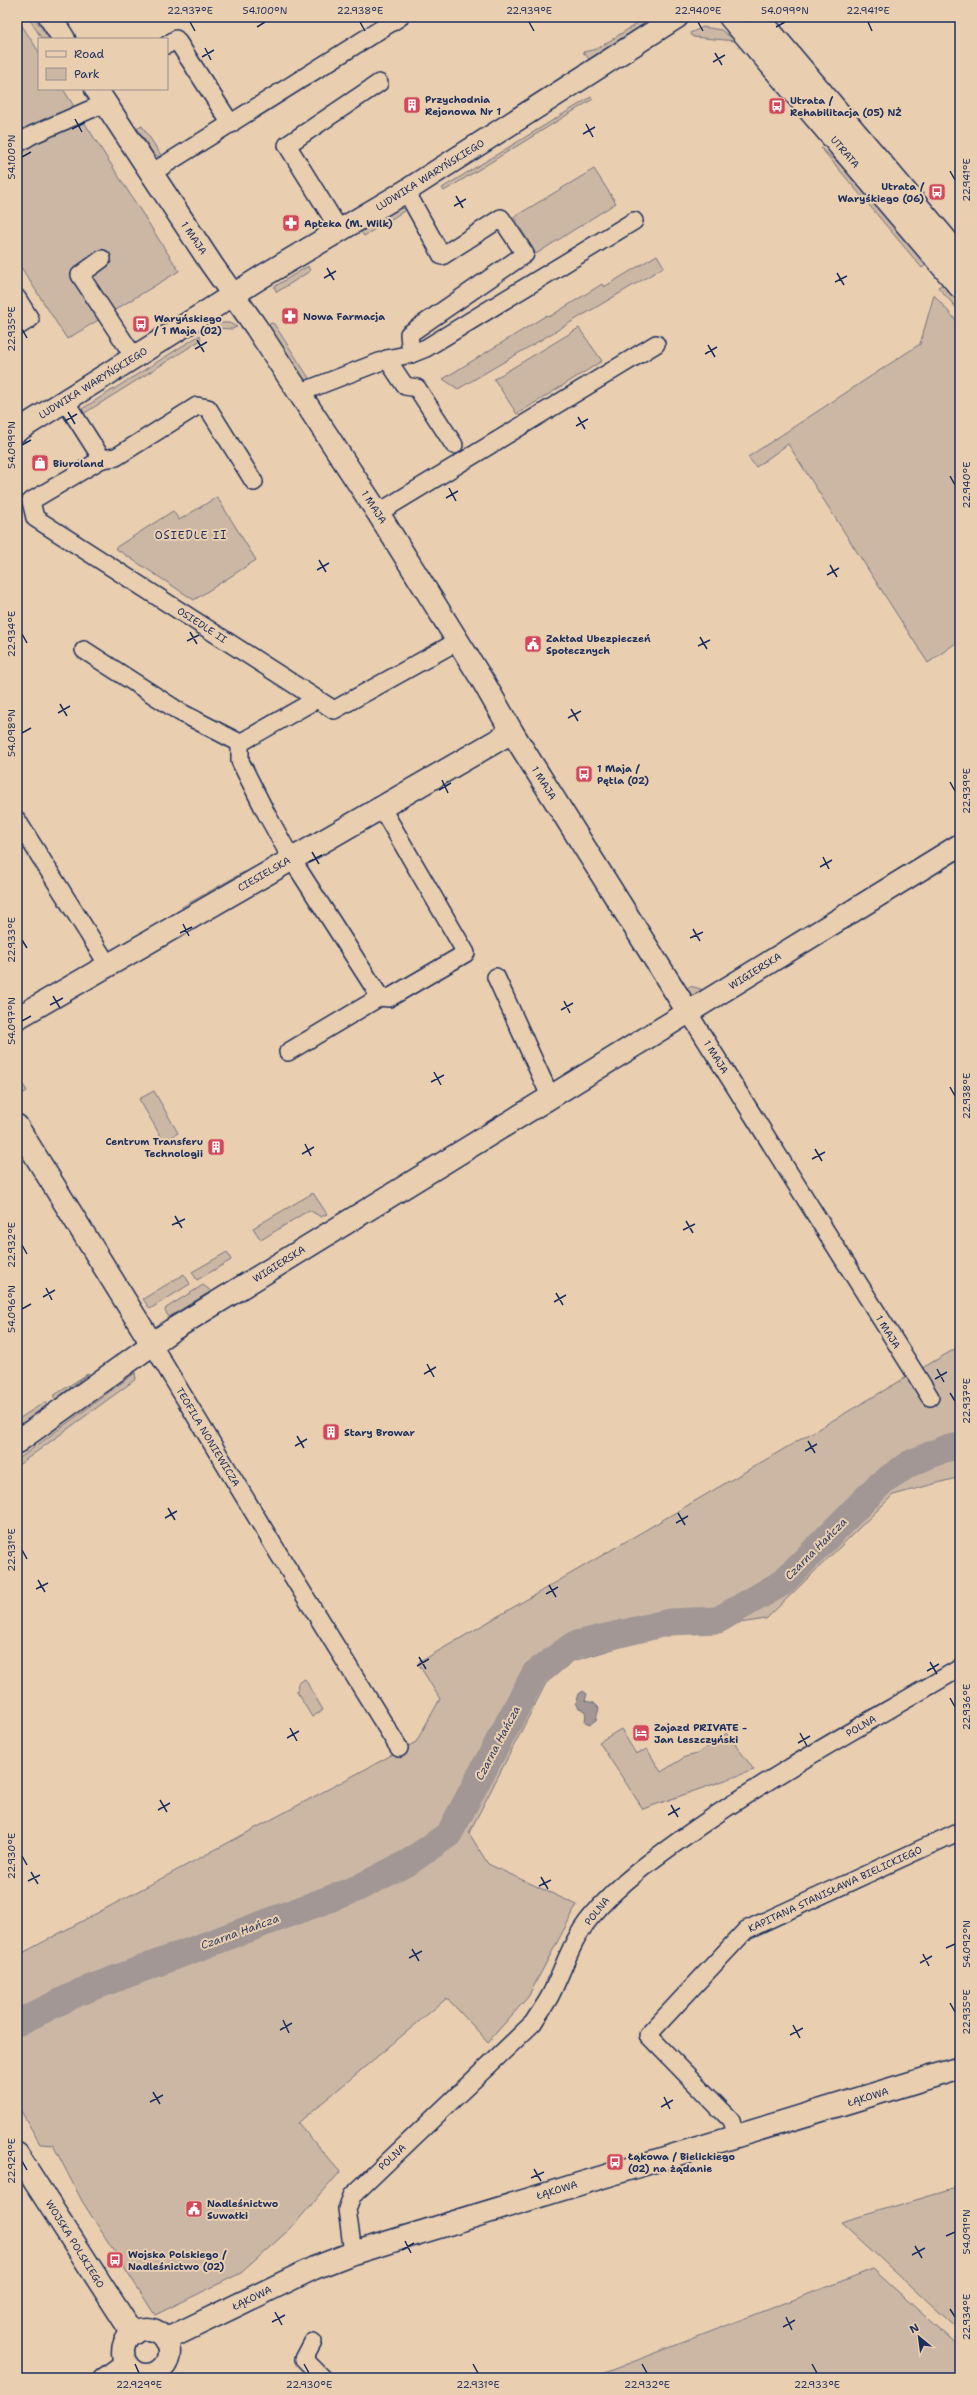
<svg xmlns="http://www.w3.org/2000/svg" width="977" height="2395" font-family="'Shantell Sans',sans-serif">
<rect width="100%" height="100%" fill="#e9ceb0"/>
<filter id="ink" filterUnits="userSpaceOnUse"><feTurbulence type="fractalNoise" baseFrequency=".025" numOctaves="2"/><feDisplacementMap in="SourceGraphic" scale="8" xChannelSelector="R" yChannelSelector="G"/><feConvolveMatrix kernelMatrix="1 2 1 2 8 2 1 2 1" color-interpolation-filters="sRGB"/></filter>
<g filter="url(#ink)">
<!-- green -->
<g fill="#cbb7a4" stroke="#737381">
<path d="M28 17H34L49 39H42Z"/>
<path d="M647 17H655L589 59 583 52 597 49Z"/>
<path d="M17 18 39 52V89H63L179 271 67 339 17 261Z"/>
<path d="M703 27 721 30 736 41 693 37 690 33Z"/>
<path d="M591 97 593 99 444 191 442 188Z"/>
<path d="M142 126 163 158 154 155 137 128Z"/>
<path d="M821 148 846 169 927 264 922 268Z"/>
<path d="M594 169 616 203 536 254 514 217Z"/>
<path d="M400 208 404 209V211L364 236 361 232Z"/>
<path d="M657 255 664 267 458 389 443 379 547 315 549 317 602 284 604 287Z"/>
<path d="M308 266 310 271 277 292 274 287Z"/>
<path d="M943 284 960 302V312L938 287Z"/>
<path d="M934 295 960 325V640L928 663 788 444 756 467 748 457 920 344Z"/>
<path d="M220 323H229L237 327 232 329 214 328 213 326Z"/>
<path d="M271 323 274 324 311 381 301 378 267 326Z"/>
<path d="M579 328 602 361 517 414 494 379Z"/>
<path d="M200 335 201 340 80 416 82 409Z"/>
<path d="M217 497 256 560 194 600 115 548 173 511 179 520Z"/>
<path d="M261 867 183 910 182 907 242 873Z"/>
<path d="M690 986 704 990 694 997 683 991Z"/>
<path d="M17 1075 27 1091 17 1097Z"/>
<path d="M154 1091 178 1133 164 1142 139 1099Z"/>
<path d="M313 1193 327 1214 321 1217 309 1210 261 1240 253 1228Z"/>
<path d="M227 1252 231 1260 197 1280 192 1272Z"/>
<path d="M184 1274 190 1284 150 1309 143 1299Z"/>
<path d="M203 1285 211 1291 169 1317 165 1311 166 1308Z"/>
<path d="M960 1346V1477L893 1495 766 1619 661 1635 573 1661 546 1683 469 1833 488 1864 577 1905 528 1997 488 2042 447 1998 298 2123 340 2172 291 2228 241 2273 155 2315 82 2201 53 2145 40 2144 17 2104V1956L416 1742 440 1699 418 1663Z"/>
<path d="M89 1373 56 1399 53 1396Z"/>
<path d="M135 1373 136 1379 17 1466V1460Z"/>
<path d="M45 1402 47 1406 17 1428V1420Z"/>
<path d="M305 1679 323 1710 312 1717 297 1692 298 1683Z"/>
<path d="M621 1729 636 1754 647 1749 661 1772 685 1757 697 1754 727 1733 754 1770 643 1809 599 1742Z"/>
<path d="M960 2187V2332L841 2222Z"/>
<path d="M873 2269 960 2348V2378H591Z"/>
</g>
<!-- water -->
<path fill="#a29794" stroke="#6c6d7e" d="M583 1691 587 1694 585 1701 594 1703 599 1708 596 1720 590 1724 585 1722 586 1711 579 1708 576 1703 579 1694Z"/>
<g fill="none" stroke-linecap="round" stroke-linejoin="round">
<!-- river -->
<path stroke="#a29794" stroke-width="27" d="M17 2023 80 1992 356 1889 409 1862 449 1834 535 1673 573 1645 670 1622 718 1620 782 1583 879 1485 909 1464 944 1449 960 1446"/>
<defs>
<g id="street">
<path d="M167 45 176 39 231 124"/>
<path d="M17 144 32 135 105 103"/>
<path d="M150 174 400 17"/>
<path d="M406 191 442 256 501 218 525 254 409 334 411 354"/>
<path d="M339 229 287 145 379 83"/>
<path d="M102 259 80 275 134 357"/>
<path d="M17 298 30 319 17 327"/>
<path d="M387 359 405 386 417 388 454 445"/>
<path d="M299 393 387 359 411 354 426 348 634 221"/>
<path d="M65 401 102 459"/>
<path d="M254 482 208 408 197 406 116 457 102 459 31 501 35 518 334 710 458 641"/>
<path d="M378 513 656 344"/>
<path d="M84 650 180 712 240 743 317 699"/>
<path d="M240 743V761L266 813 291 858 380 997 288 1052"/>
<path d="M17 820 108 965"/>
<path d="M496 977 550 1096"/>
<path d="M380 997 389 998 466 953 381 807"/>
<path d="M688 1012 930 1397"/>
<path d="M152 1344 280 1556 399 1748"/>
<path d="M736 2137 731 2120 648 2035 746 1930 960 1831"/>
<path d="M353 2253 347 2209 352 2196 533 2023C539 2013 547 2003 552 1992 564 1967 573 1938 591 1917 620 1882 657 1856 694 1830 779 1770 871 1721 960 1668"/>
<path d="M313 2342 304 2359 323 2378"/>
<path d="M102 2378 125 2361"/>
</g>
<g id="secondary">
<path d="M50 17 64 39"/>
<path d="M730 17 960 287"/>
<path d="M758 17 960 256"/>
<path d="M96 89 212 265 256 327 378 513 484 683 512 732 688 1012"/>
<path d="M17 431 263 276 406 191 677 17"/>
<path d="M17 1018 512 732"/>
<path d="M17 1126 152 1344"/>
<path d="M17 1442 172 1330 960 845"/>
<path d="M17 2154 133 2334"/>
<circle cx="146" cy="2352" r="23"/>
<path d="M165 2340 314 2268 353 2253 960 2068"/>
</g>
</defs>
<!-- street casing -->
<use href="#street" stroke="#1b2f5e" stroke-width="20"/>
<!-- secondary casing -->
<use href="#secondary" stroke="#1b2f5e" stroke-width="25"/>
<!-- street -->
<use href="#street" stroke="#e9ceb0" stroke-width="17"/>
<!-- secondary -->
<use href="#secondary" stroke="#e9ceb0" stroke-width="22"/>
</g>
</g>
<!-- ticks -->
<path fill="none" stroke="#1b2f5e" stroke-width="1.5" d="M190 22 195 31M360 22 365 31M529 22 534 31M698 22 703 31M868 22 872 31M257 27 265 22M776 27 785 22M205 48 211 60M715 53 722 65M202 57 214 50M713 62 725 55M75 119 82 132M586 124 593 137M72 129 85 122M583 134 595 127M22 157 31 152M950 171 955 180M456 196 463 208M454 206 466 199M327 268 334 280M837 273 844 285M324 278 336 271M835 282 847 276M22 329 27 338M197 340 204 352M708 345 715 357M195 349 207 342M705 354 717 347M68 412 75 424M578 417 585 429M65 421 77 414M576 426 588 419M22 445 31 440M950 476 955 485M449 488 456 501M446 498 458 491M319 560 326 572M830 565 837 577M317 570 329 563M827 575 839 568M190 632 197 644M22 634 27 643M700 637 707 649M187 641 199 635M698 646 710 640M60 704 67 716M571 709 578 721M58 713 70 706M568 718 581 711M22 733 31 728M442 780 448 793M950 782 955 791M439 790 451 783M312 852 319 864M823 857 829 869M309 862 322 855M820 867 832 860M183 924 189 936M693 929 700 941M180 933 192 927M690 938 703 932M22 940 27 948M53 996 60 1008M564 1001 570 1013M50 1005 63 998M561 1010 573 1003M22 1021 31 1016M434 1072 441 1085M431 1082 444 1075M950 1087 955 1096M305 1144 311 1156M815 1149 822 1161M302 1154 314 1147M812 1159 825 1152M175 1216 182 1228M686 1221 693 1233M172 1225 185 1219M683 1230 695 1224M22 1245 27 1254M46 1288 52 1300M556 1293 563 1305M43 1297 55 1290M554 1302 566 1295M22 1309 31 1304M427 1364 434 1377M937 1369 944 1382M424 1374 436 1367M935 1379 947 1372M950 1393 955 1401M297 1436 304 1448M808 1441 815 1453M295 1446 307 1439M805 1451 817 1444M168 1508 175 1520M678 1513 685 1525M165 1518 177 1511M676 1523 688 1516M22 1550 27 1559M38 1580 45 1592M549 1585 556 1597M36 1589 48 1583M546 1594 558 1587M419 1657 426 1669M930 1662 937 1674M417 1666 429 1659M927 1671 939 1664M950 1698 955 1707M290 1728 297 1741M800 1733 807 1746M287 1738 299 1731M798 1743 810 1736M160 1800 167 1812M671 1805 678 1817M158 1810 170 1803M668 1815 680 1808M22 1856 27 1865M31 1872 38 1884M541 1877 548 1889M28 1881 40 1875M539 1886 551 1880M946 1948 955 1944M412 1949 419 1961M923 1954 929 1966M409 1958 422 1951M920 1963 932 1956M950 2003 955 2012M283 2020 289 2033M793 2025 800 2038M280 2030 292 2023M790 2035 803 2028M153 2092 160 2104M664 2097 670 2109M150 2102 163 2095M661 2107 673 2100M22 2161 27 2170M534 2169 541 2181M531 2178 544 2172M946 2236 955 2232M405 2241 411 2253M915 2246 922 2258M402 2250 414 2243M912 2255 925 2248M950 2309 955 2317M275 2312 282 2325M786 2317 792 2330M272 2322 285 2315M783 2327 795 2320M135 2364 139 2373M304 2364 309 2373M473 2364 478 2373M642 2364 647 2373M812 2364 817 2373"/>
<!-- icons -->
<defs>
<symbol id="building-square" viewBox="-11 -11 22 22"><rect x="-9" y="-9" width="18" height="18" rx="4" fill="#d1495b" stroke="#e9ceb0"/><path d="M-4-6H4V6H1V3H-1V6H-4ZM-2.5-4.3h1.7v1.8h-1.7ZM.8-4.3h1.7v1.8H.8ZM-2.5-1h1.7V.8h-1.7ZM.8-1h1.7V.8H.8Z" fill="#fff"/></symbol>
<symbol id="bus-square" viewBox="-11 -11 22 22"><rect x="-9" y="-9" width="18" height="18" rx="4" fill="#d1495b" stroke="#e9ceb0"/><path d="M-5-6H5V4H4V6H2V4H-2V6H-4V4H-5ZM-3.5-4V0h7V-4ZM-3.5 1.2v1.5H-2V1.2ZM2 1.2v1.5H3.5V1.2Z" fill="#fff"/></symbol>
<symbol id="pharmacy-square" viewBox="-11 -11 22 22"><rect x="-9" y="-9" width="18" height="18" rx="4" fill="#d1495b" stroke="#e9ceb0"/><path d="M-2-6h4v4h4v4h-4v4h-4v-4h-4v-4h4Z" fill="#fff"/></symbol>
<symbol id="shop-square" viewBox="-11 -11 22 22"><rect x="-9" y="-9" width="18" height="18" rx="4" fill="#d1495b" stroke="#e9ceb0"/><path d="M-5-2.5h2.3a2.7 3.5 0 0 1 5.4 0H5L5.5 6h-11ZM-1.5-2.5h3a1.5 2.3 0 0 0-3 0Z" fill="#fff"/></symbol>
<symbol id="civic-square" viewBox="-11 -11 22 22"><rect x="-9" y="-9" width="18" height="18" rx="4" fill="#d1495b" stroke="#e9ceb0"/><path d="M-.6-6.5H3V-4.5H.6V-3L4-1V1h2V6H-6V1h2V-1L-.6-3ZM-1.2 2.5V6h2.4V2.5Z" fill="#fff"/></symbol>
<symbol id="hotel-square" viewBox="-11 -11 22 22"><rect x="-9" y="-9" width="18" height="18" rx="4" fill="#d1495b" stroke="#e9ceb0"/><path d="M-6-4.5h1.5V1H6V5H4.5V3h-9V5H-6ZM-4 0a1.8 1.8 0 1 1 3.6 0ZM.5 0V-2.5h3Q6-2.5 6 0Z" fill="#fff"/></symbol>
</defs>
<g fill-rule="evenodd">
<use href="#building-square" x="402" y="95" width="20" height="20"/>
<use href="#bus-square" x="767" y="96" width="20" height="20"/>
<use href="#bus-square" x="927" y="182" width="20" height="20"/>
<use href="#pharmacy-square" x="281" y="213" width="20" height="20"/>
<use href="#pharmacy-square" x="280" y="306" width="20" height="20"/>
<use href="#bus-square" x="131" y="314" width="20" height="20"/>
<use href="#shop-square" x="30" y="453" width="20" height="20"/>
<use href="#civic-square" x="523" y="634" width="20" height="20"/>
<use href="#bus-square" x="574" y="764" width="20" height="20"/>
<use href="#building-square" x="206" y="1137" width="20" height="20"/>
<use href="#building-square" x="321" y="1422" width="20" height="20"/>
<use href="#hotel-square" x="631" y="1723" width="20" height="20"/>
<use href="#bus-square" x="605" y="2152" width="20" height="20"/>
<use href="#civic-square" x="184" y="2199" width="20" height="20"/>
<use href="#bus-square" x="105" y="2250" width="20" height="20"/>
</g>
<g text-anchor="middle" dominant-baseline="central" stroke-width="4" stroke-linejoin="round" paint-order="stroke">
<!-- poi labels -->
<g font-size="10" font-weight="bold" fill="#1b2f5e" stroke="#e9ceb0" text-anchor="start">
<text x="425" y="99">Przychodnia<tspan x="425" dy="12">Rejonowa Nr 1</tspan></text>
<text x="790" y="100">Utrata /<tspan x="790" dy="12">Rehabilitacja (05) NŻ</tspan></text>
<text x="924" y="186" text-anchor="end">Utrata /<tspan x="924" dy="12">Waryśkiego (06)</tspan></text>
<text x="304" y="223">Apteka (M. Wilk)</text>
<text x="303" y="316">Nowa Farmacja</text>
<text x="154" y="318">Waryńskiego<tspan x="154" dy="12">/ 1 Maja (02)</tspan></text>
<text x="53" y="463">Biuroland</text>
<text x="546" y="638">Zakład Ubezpieczeń<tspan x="546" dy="12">Społecznych</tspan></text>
<text x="597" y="768">1 Maja /<tspan x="597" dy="12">Pętla (02)</tspan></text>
<text x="203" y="1141" text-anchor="end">Centrum Transferu<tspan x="203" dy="12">Technologii</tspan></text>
<text x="344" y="1432">Stary Browar</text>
<text x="654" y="1727">Zajazd PRIVATE -<tspan x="654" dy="12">Jan Leszczyński</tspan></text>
<text x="628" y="2156">Łąkowa / Bielickiego<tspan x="628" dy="12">(02) na żądanie</tspan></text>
<text x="207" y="2203">Nadleśnictwo<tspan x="207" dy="12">Suwałki</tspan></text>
<text x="128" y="2254">Wojska Polskiego /<tspan x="128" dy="12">Nadleśnictwo (02)</tspan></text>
</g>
<!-- street labels -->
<g font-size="10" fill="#1b2f5e" stroke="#e9ceb0">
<text transform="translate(845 152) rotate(50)">UTRATA</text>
<text transform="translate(430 175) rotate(-32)">LUDWIKA WARYŃSKIEGO</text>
<text transform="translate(194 238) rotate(56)">1 MAJA</text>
<text transform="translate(93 383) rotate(-32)">LUDWIKA WARYŃSKIEGO</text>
<text transform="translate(374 507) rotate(57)">1 MAJA</text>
<text transform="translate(202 625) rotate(33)">OSIEDLE II</text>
<text transform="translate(544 783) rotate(58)">1 MAJA</text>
<text transform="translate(264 874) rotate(-30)">CIESIELSKA</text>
<text transform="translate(755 971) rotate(-32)">WIGIERSKA</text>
<text transform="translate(716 1057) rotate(58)">1 MAJA</text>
<text transform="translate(279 1264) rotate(-32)">WIGIERSKA</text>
<text transform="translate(888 1332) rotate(58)">1 MAJA</text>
<text transform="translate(208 1437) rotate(59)">TEOFILA NONIEWICZA</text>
<text transform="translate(861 1726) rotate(-30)">POLNA</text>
<text transform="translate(835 1889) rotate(-25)">KAPITANA STANISŁAWA BIELICKIEGO</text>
<text transform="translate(597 1911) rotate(-51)">POLNA</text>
<text transform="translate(868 2097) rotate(-17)">ŁĄKOWA</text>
<text transform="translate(392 2157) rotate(-43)">POLNA</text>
<text transform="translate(557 2190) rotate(-17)">ŁĄKOWA</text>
<text transform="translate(75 2244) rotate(58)">WOJSKA POLSKIEGO</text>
<text transform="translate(252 2298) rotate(-26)">ŁĄKOWA</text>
</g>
<!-- neighbourhood labels -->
<g font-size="11" letter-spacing="1" fill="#1b2f5e" stroke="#e9ceb0">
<text x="191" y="535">OSIEDLE II</text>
</g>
<!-- water labels -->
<g font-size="11" font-style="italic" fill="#2f3f66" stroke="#e9ceb0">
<text transform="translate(816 1549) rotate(-45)">Czarna Hańcza</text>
<text transform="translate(498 1743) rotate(-62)">Czarna Hańcza</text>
<text transform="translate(240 1932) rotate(-20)">Czarna Hańcza</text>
</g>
</g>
<!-- margin -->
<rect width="977" height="2395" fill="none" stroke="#e9ceb0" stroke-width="44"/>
<!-- legend -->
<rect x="38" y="38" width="130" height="52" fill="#e9ceb0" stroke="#978e8f"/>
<rect x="46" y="51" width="20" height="6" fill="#e9ceb0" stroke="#978e8f"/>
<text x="74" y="58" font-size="12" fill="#1b2f5e">Road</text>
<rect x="46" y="68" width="20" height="12" fill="#cbb7a4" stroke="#978e8f"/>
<text x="74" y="78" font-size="12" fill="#1b2f5e">Park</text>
<!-- north arrow -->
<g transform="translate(919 2337) rotate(331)" stroke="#e9ceb0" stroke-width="3" paint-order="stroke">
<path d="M0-3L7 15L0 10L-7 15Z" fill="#1b2f5e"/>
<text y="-6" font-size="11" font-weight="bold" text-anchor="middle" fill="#1b2f5e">N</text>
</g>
<rect x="22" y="22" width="933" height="2351" fill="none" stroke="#1b2f5e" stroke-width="1.5"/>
<g font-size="10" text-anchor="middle" fill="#1b2f5e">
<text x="190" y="14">22.937°E</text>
<text x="265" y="14">54.100°N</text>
<text x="360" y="14">22.938°E</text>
<text x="529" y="14">22.939°E</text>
<text x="698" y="14">22.940°E</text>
<text x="785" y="14">54.099°N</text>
<text x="868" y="14">22.941°E</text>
<text transform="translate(11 157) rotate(-90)" y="4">54.100°N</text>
<text transform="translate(966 180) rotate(-90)" y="4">22.941°E</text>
<text transform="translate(11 329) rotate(-90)" y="4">22.935°E</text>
<text transform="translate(11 445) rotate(-90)" y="4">54.099°N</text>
<text transform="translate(966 485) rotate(-90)" y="4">22.940°E</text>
<text transform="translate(11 634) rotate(-90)" y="4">22.934°E</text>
<text transform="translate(11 733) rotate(-90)" y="4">54.098°N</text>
<text transform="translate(966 791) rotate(-90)" y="4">22.939°E</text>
<text transform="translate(11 940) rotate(-90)" y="4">22.933°E</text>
<text transform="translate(11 1021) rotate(-90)" y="4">54.097°N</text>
<text transform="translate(966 1096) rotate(-90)" y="4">22.938°E</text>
<text transform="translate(11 1245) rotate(-90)" y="4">22.932°E</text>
<text transform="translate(11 1309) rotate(-90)" y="4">54.096°N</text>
<text transform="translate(966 1401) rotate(-90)" y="4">22.937°E</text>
<text transform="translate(11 1550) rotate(-90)" y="4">22.931°E</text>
<text transform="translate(966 1707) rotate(-90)" y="4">22.936°E</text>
<text transform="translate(11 1856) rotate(-90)" y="4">22.930°E</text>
<text transform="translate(966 1944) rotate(-90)" y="4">54.092°N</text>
<text transform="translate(966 2012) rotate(-90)" y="4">22.935°E</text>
<text transform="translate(11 2161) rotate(-90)" y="4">22.929°E</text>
<text transform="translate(966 2232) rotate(-90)" y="4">54.091°N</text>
<text transform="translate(966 2317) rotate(-90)" y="4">22.934°E</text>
<text x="139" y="2388">22.929°E</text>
<text x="309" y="2388">22.930°E</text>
<text x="478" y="2388">22.931°E</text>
<text x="647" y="2388">22.932°E</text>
<text x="817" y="2388">22.933°E</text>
</g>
</svg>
